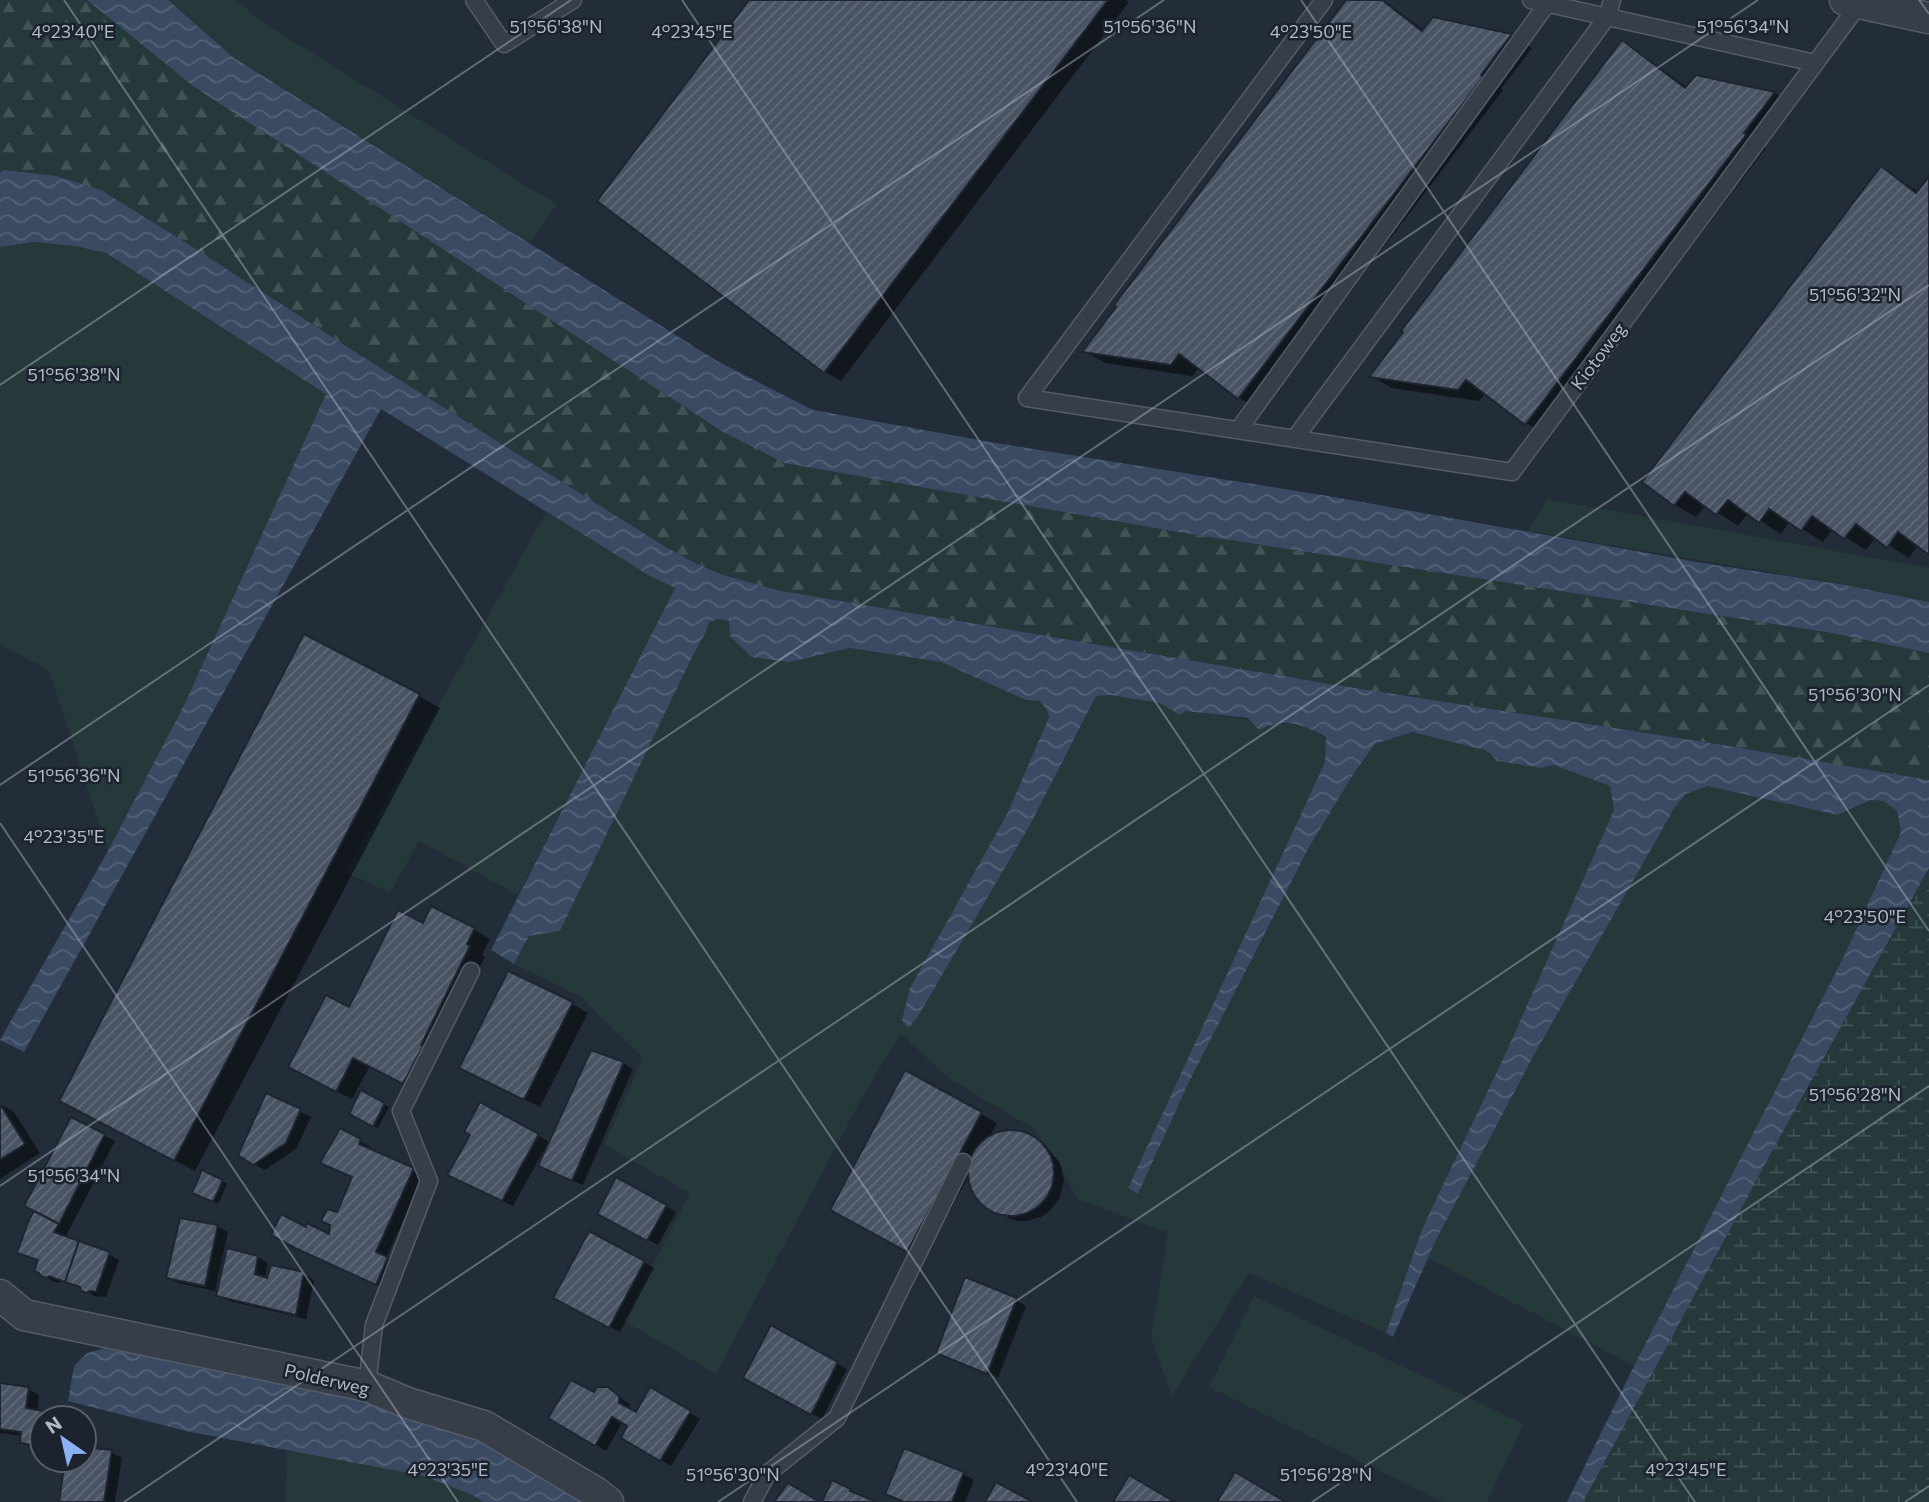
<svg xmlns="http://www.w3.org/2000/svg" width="1929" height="1502" font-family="Commissioner,sans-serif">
<defs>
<pattern id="forest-firs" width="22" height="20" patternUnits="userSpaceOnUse" patternTransform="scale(1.75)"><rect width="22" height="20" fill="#25383a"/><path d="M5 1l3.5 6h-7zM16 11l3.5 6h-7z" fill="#425355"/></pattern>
<pattern id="wetland-marsh" width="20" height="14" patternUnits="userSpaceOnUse" patternTransform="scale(1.75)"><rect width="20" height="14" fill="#25383a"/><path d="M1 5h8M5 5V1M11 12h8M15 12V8" fill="none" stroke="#425355"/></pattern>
<pattern id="water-waves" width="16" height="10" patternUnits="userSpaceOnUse" patternTransform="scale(1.75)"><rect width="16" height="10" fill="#394a62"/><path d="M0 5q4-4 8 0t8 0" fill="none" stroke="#536277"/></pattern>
<pattern id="building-hatch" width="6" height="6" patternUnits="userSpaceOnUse" patternTransform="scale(1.75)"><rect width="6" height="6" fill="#4a5363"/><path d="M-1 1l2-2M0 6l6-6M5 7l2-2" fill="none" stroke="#626a78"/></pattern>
</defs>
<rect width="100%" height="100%" fill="#232c39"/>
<!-- grass -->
<g fill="#25383a">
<path d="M168 0H236L259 20 557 205 529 243 234 58Z"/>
<path d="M34 242 75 246 106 253 326 394 184 705 108 851 49 671 0 644V247Z"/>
<path d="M1547 499 1929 568V602L1845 585 1528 531Z"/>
<path d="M546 512 650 576 675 588 518 895 419 841 390 893 346 872Z"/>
<path d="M719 619 729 621 789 662 850 648 941 662 1026 700 1040 701 1047 710 1049 717 1007 814 1031 823 1096 696 1110 695 1160 703 1180 715 1185 711 1273 723 1304 725 1326 738 1325 762 1128 1188 1138 1194 1188 1084 1308 849 1354 773 1375 744 1412 732 1484 750 1540 768 1554 765 1610 786 1614 810 1508 1048 1422 1229 1386 1333 1249 1273 1172 1396 1151 1338 1168 1233 1077 1199 1059 1163 1033 1128 951 1080 901 1034 864 1094 716 1374 624 1321 690 1193 604 1145 643 1058 581 997 514 964 706 632 709 622Z"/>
<path d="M1707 786 1837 815 1870 800 1884 801 1897 811 1901 832 1843 958 1634 1366 1428 1258 1436 1240 1534 1055 1675 807 1686 794Z"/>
<path d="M1254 1296 1524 1424 1487 1502H1443L1209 1387Z"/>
<path d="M287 1450C351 1461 428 1466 483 1502H285Z"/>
</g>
<!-- forest -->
<path fill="url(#forest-firs)" d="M0 0H87L193 86 723 432 784 463 1178 532 1832 633 1929 653V780L1717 744 1336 685 776 590 723 575 698 564 664 546 360 355 188 244 4 170 0 173Z"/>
<!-- wetland -->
<path fill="url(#wetland-marsh)" d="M1929 868V1502H1583L1776 1144Z"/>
<!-- water -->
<g fill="url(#water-waves)">
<path d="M87 0H168L234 58 717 361 813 410 996 443 1328 496 1703 563 1845 585 1929 602V653L1832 633 1178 532 784 463 723 432 193 86Z"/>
<path d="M4 170 56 176 101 190 188 244 360 355 664 546 697 564 723 575 776 590 1336 685 1717 744 1929 780V868L1776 1144 1583 1502H1567L1634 1366 1843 958 1901 832 1897 811 1884 801 1870 800 1838 815 1707 786 1686 794 1675 807 1534 1055 1436 1240 1393 1337 1386 1333 1422 1229 1508 1048 1614 810 1610 786 1554 765 1541 768 1497 761 1490 753 1484 750 1412 732 1375 744 1354 773 1308 849 1188 1084 1138 1194 1128 1188 1325 762 1326 737C1302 724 1285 717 1259 730L1248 718 1185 711 1180 715 1160 703 1110 695 1096 696 1031 823 917 1018 908 1028 902 1020 910 988 1007 814 1049 717 1047 710 1040 701 1026 700 941 662 850 648 789 662 751 657 730 636 729 621 719 619 709 622 706 632 692 657 560 931 529 936 514 964 491 950 675 588 650 576 381 409 24 1052 0 1040 108 851 184 705 326 394 106 253 75 246 34 242 0 247V173Z"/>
<path d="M105 1348 193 1361 371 1401 450 1427 508 1453 589 1502H483L474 1496 425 1476 190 1432 68 1401 74 1366 87 1353Z"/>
</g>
<!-- shadow -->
<g fill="#0007">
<path d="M751 0H1126L1129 2 841 381 825 372Z"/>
<path d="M1348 0H1384L1425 31 1434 19 1512 36 1532 48 1501 89 1503 90 1260 410 1239 398 1199 368 1192 376 1105 363 1085 351Z"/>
<path d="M1622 43 1643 55 1688 88 1697 76 1775 93 1795 105 1764 146 1766 148 1547 435 1526 423 1486 393 1479 401 1392 388 1371 376Z"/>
<path d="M1882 168 1919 192 1929 179V553L1918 545 1909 558 1876 537 1866 550 1833 529 1823 542 1790 521 1781 534 1748 513 1738 526 1706 505 1696 517 1675 505 1644 481Z"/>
<path d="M419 696 440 708 195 1171 82 1112Z"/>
<path d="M424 925 474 930 490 939 482 955 485 957 436 1055 438 1057 420 1092 370 1066 352 1099 306 1075 350 1009Z"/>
<path d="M572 1004 588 1013 540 1107 477 1077Z"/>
<path d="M623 1063 633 1069 583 1185 550 1171 546 1151 544 1150 513 1206 460 1180 481 1105 550 1142Z"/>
<path d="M906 1072 997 1123 989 1138 1002 1133H1019L1046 1146 1060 1163 1064 1180 1060 1197 1051 1210 1041 1217 1026 1221H1017L1009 1218 983 1203 973 1188 971 1172 923 1260 848 1219Z"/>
<path d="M360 1093 389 1107 378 1128 351 1113Z"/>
<path d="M267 1095 311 1117 296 1149 265 1170 254 1164Z"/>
<path d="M0 1104 14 1112 40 1153 0 1179Z"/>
<path d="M72 1119 115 1141 65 1238 109 1254 119 1260 106 1297 94 1296 83 1289 61 1281 58 1283 53 1281 42 1275 39 1261 19 1252Z"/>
<path d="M341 1130 371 1147 369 1150 424 1176 386 1258 398 1265 387 1289 307 1253 306 1229 330 1237 353 1178 333 1168Z"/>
<path d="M203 1172 227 1184 218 1204 199 1195Z"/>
<path d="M617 1179 676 1212 658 1245 599 1213Z"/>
<path d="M217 1226 228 1232 215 1291 178 1283 168 1277Z"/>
<path d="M258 1257 268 1263 265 1279 304 1274 314 1280 306 1319 229 1301 218 1295Z"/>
<path d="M644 1262 654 1268 620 1332 566 1303Z"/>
<path d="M1016 1300 1026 1306 998 1378 949 1358Z"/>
<path d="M772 1328 847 1369 822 1419 746 1378Z"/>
<path d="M0 1385 28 1389 39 1395 37 1411 43 1412 53 1418H42V1449L32 1448 22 1442 23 1436 0 1433Z"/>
<path d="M607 1388 629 1404V1411L636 1415 651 1389 700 1419 671 1466 623 1437 630 1425 623 1421 606 1451 551 1417Z"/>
<path d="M84 1448 111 1452 122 1458 115 1502H61L67 1460H84Z"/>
<path d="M963 1474 974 1480 965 1502H904L887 1494Z"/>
</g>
<!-- building -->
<g fill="url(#building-hatch)" stroke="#1e2531" stroke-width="2">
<path d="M749 0H1108L824 373 597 201Z"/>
<path d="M1346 0H1382L1422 31 1433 17 1512 34 1481 75 1483 77 1238 399 1179 354 1171 365 1082 352 1116 307 1114 305Z"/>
<path d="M1622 40 1685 88 1696 75 1775 92 1744 133 1746 135 1525 425 1466 380 1458 390 1369 377 1403 332 1401 331Z"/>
<path d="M1881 166 1916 193 1929 176V555L1898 532 1887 548 1856 524 1844 539 1812 516 1801 531 1769 509 1759 523 1728 500 1716 515 1685 492 1674 506 1642 482Z"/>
<path d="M304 634 420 694 174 1161 59 1101Z"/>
<path d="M431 906 475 928 467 944 470 946 421 1045 423 1046 403 1084 353 1058 336 1092 288 1067 326 995 349 1007 398 910 423 923Z"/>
<path d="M508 971 573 1002 524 1100 459 1068Z"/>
<path d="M591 1050 624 1062 572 1181 538 1166Z"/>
<path d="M905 1070 982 1112 907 1252 830 1210Z"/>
<path d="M361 1090 385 1103 373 1127 349 1114 360 1091Z"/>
<path d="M266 1093 301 1109 286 1143 253 1165 238 1155Z"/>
<path d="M480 1102 539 1134 502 1201 447 1175 470 1135 464 1132Z"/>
<path d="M0 1104 25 1144 0 1160Z"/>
<path d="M71 1117 105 1134 59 1224 24 1206Z"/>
<path d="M340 1128 361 1139 359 1144 414 1168 376 1252 388 1257 376 1285 295 1248 271 1235 281 1214 306 1227 307 1223 329 1234 330 1225 321 1221 327 1209 337 1212 352 1177 320 1163Z"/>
<circle cx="1011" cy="1173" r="43"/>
<path d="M202 1170 223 1180 213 1202 192 1193Z"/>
<path d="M616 1177 667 1205 647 1241 597 1214Z"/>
<path d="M34 1211 59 1224 54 1232 79 1241 65 1282 49 1276 46 1278 41 1276 39 1273 34 1271 38 1260 17 1253 28 1222Z"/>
<path d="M180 1218 218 1225 205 1286 166 1278Z"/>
<path d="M589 1231 645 1261 609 1328 553 1298Z"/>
<path d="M79 1241 110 1252 96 1292 90 1291 87 1293 81 1291 80 1287 65 1282Z"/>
<path d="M227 1248 258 1256 255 1274 267 1278 271 1265 304 1272 296 1315 216 1296Z"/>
<path d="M965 1277 1017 1298 987 1374 936 1353Z"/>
<path d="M771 1325 838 1362 811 1415 743 1378Z"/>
<path d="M571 1380 594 1392 597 1387H608L619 1396V1403L636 1412 650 1387 691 1411 660 1461 621 1438 627 1426 612 1417 595 1446 548 1418Z"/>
<path d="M0 1383 29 1387 26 1408 43 1411 39 1446 20 1443 21 1432 0 1429Z"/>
<path d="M84 1447 112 1450 104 1502H59L65 1460H84Z"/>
<path d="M904 1448 964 1472 952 1502H904L885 1494Z"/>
<path d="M1235 1472 1286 1502H1217Z"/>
<path d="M1129 1475 1175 1502H1113Z"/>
<path d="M832 1480 851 1489 850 1491 877 1502H822Z"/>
<path d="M996 1482 1033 1502H985Z"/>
<path d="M788 1483 820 1502H774Z"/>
</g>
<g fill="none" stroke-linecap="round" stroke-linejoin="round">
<defs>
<g id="service">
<path d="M474 0 504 44 573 0"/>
<path d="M1324 0 1027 398 1512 472 1860 3"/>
<path d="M1531 0 1815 63"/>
<path d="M1239 429 1547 4"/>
<path d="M1295 438 1607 17 1612 0"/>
<path d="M367 1386 374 1325 429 1181 401 1111 471 971"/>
<path d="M752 1502 767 1474 837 1418 963 1162"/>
</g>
<g id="minor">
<path d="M1845 0 1929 18"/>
<path d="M0 1295 24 1315 367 1386 408 1403 484 1426 595 1492 608 1502"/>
</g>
</defs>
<!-- service casing -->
<use href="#service" stroke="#555c68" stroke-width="19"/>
<!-- minor casing -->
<use href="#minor" stroke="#555c68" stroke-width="33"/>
<!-- service -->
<use href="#service" stroke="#373e4a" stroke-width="16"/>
<!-- minor -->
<use href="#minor" stroke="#373e4a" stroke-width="30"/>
</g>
<!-- ticks -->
<path fill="none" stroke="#b2b9c6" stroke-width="2" stroke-opacity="0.45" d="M64 0 1077 1502M682 0 1695 1502M1301 0 1929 931M1919 0 1929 14M0 385 571 0M0 785 1164 0M0 823 458 1502M0 1186 1758 0M124 1502 1929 285M718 1502 1929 685M1312 1502 1929 1086M1905 1502 1929 1486"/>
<g text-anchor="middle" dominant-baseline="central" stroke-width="5" stroke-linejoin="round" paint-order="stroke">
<!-- street labels -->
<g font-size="18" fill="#b2b9c6" stroke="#1c232f">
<text transform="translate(1598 356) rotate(-53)">Kiotoweg</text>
<text transform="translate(327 1379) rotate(13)">Polderweg</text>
</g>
</g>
<g font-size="18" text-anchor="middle" fill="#b2b9c6" stroke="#1c232f" stroke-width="5" stroke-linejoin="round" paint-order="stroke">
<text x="556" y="33">51°56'38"N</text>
<text x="1150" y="33">51°56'36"N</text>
<text x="1743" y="33">51°56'34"N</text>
<text x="73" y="38">4°23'40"E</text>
<text x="692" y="38">4°23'45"E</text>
<text x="1311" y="38">4°23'50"E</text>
<text x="1855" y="301">51°56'32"N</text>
<text x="74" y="381">51°56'38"N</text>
<text x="1855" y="701">51°56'30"N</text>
<text x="74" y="782">51°56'36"N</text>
<text x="64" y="843">4°23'35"E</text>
<text x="1865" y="923">4°23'50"E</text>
<text x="1855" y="1101">51°56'28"N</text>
<text x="74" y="1182">51°56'34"N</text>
<text x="448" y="1476">4°23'35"E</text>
<text x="1067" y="1476">4°23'40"E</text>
<text x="1686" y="1476">4°23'45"E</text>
<text x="733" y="1481">51°56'30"N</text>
<text x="1326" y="1481">51°56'28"N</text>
</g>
<!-- north arrow -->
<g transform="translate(63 1439) rotate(326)"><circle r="33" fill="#1c232f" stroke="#585f6b" stroke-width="2"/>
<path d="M0-5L12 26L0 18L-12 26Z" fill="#8bb1f2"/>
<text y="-10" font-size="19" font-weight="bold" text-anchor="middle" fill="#b2b9c6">N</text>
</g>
</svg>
